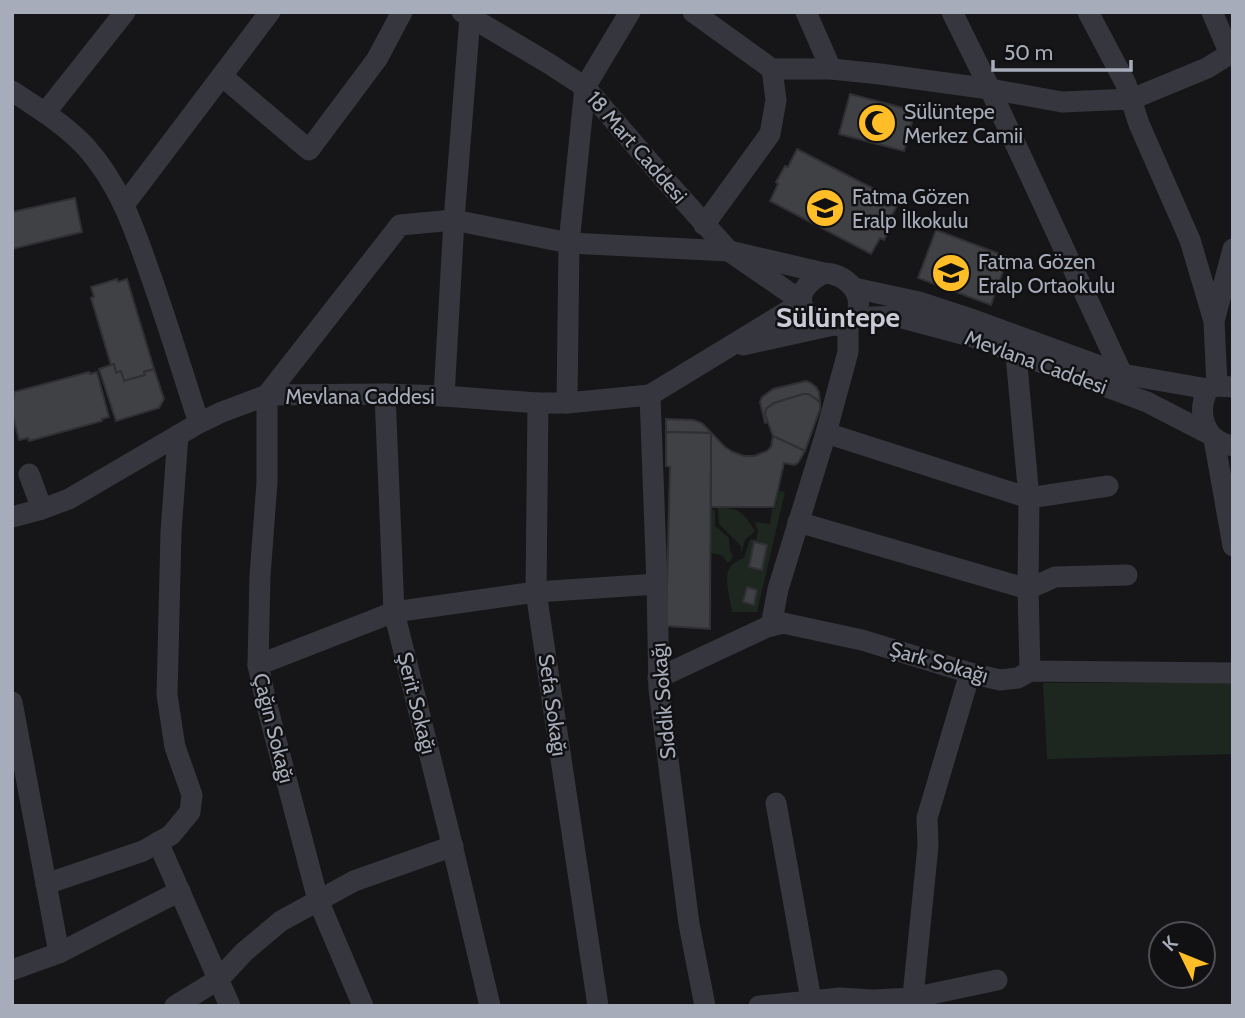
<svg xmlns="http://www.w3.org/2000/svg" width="1245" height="1018" font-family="Cabin,sans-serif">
<rect width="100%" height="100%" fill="#161618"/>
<!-- green -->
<g fill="#1d271f">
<path d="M779 491 785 492 757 612H732C731 600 721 573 733 564 736 561 740 560 744 558L750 539 756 540 758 531 755 522 770 524 772 509H775Z"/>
<path d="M718 508C741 508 743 513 755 531L745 540 741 554V546L719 524Z"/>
<path d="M711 509 715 510V526L729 538 730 550 733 557 728 563 722 555 711 553Z"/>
<path d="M1043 683H1233V754L1047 759Z"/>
</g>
<!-- building -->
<g fill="#404145" stroke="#303034" stroke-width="2">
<path d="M850 94 915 111 904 151 839 134Z"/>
<path d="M797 149 899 202 891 217 895 219 884 240 880 238 871 254 770 201 778 184 776 182 785 166 788 167Z"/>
<path d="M75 198 82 232 12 249V212Z"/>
<path d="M936 230 1008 257 991 305 918 278Z"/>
<path d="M117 279 118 282 127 279 154 369 144 372 145 375 124 381 121 371 116 373 114 364 111 365 91 298 94 297 91 287Z"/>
<path d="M114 364 116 373 121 371 124 381 145 375 144 372 154 369 164 399 159 408 116 421 99 369Z"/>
<path d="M89 372 90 374 97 372 109 417 102 419V421L29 441 28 438 19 440 12 413 14 392Z"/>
<path d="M806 381 811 383 816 387 819 392 820 403 816 399 808 394 774 403 766 409 768 422 765 423 760 402 762 397 773 389Z"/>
<path d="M803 394H808L816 399 820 403V409L805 451 773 436 765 414 766 409 774 403Z"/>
<path d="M666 419 693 420 702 423 725 447 733 452 744 456H754L767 451 771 447 773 436 805 451 798 463 794 465 784 463 774 507H711V433L666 432Z"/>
<path d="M666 432 711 433 710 629 666 626 670 467 666 466Z"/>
<path d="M754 542 767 545 762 570 749 567Z"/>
<path d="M747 587 757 590 754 605 743 602Z"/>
</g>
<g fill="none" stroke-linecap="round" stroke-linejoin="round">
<!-- minor -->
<g stroke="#36373e" stroke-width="21">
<path d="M462 12 548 63 585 87 667 182 729 251 800 300"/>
<path d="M693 12 772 69H831L880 74 990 89 1062 102 1132 99 1207 68 1233 52"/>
<path d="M806 12 831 69"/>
<path d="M952 12 990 89 1122 374"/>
<path d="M1088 12 1126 84 1139 124 1190 240 1214 321 1217 386"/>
<path d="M1212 12 1230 54"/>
<path d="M222 76 309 150 377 59 402 12"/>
<path d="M12 91C38 108 64 124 85 146 122 187 136 234 154 285 170 331 184 377 199 423"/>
<path d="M45 113 125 12"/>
<path d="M124 205 270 12"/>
<path d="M704 225 770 134 776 100 772 69"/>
<path d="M854 288 919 302 974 320 1122 374 1208 389"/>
<path d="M855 318 895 316 970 336 1147 402 1209 434"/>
<path d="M1214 321 1233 249"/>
<path d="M743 345 829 326"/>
<path d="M1016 355 1029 498 1028 589 1030 671"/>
<path d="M1233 387 1217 386 1208 389C1196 414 1204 441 1233 446"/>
<path d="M385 394 394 612 449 832 490 1006"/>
<path d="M650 395 657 584 659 689 689 924 705 1006"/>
<path d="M444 396 454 220 470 17"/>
<path d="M538 403 536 592 598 1006"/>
<path d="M567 403 569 243 585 87 630 12"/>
<path d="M826 433 1029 498 1108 486"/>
<path d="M1214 439 1233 546"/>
<path d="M29 474 42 509"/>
<path d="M12 517 42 509 69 499 199 423 222 412 267 395 385 394 444 396 538 403H567L650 395 801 303"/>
<path d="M798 522 1028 589 1055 577 1127 575"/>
<path d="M771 626 778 589 826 433 848 352V323"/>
<path d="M258 665 394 612 536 592 657 584"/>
<path d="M658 678 767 627 783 623 862 640 970 673 1000 680 1018 678 1030 671 1233 673"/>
<path d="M12 702 59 953"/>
<path d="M776 803 811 1000"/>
<path d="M158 842 230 1006"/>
<path d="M46 884 143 851 171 835 190 812 192 795 175 747 167 695 171 532 178 435"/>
<path d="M12 970 59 953 180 891"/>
<path d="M175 1006 219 979 244 952 281 921 354 881 453 846"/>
<path d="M363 1006 318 900 266 702 258 665 260 576 267 482V395L400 225 454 220 569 243 729 251 824 273C844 274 864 290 857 313 846 346 762 307 824 273"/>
<path d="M759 1006 840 998 873 1000 912 998 997 980"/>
<path d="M912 1006 928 846 927 818 970 673"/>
</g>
</g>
<!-- icons -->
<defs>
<symbol id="mosque-disc" viewBox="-11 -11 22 22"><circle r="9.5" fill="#ffbd27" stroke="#111113"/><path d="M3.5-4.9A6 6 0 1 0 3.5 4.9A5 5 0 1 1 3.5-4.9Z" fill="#111"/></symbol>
<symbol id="school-disc" viewBox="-11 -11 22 22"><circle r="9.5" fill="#ffbd27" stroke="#111113"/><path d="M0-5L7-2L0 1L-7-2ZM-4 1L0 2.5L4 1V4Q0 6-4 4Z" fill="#111"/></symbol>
</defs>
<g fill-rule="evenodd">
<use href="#mosque-disc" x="855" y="101" width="44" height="44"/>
<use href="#school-disc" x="803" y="186" width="44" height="44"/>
<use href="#school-disc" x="929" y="251" width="44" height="44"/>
</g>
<g text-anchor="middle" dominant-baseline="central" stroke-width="5" stroke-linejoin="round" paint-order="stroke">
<!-- poi labels -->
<g font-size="21" fill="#a6acb9" stroke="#111113" text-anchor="start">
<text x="904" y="111">Sülüntepe<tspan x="904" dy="24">Merkez Camii</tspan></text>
<text x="852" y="196">Fatma Gözen<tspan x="852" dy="24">Eralp İlkokulu</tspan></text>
<text x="978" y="261">Fatma Gözen<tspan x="978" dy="24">Eralp Ortaokulu</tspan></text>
</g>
<!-- street labels -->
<g font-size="21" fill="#a6acb9" stroke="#111113">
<text transform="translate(637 147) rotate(49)">18 Mart Caddesi</text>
<text transform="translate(1036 362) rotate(20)">Mevlana Caddesi</text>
<text x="360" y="396">Mevlana Caddesi</text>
<text transform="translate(939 662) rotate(16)">Şark Sokağı</text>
<text transform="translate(663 701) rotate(-95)">Sıddık Sokağı</text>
<text transform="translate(417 703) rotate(76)">Şerit Sokağı</text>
<text transform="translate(553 705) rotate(82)">Sefa Sokağı</text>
<text transform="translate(274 728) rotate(76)">Çağın Sokağı</text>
</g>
<!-- district labels -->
<g font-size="28" font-weight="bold" fill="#c8cbd5" stroke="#111113">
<text x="838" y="317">Sülüntepe</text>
</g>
</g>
<!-- border -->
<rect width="1245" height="1018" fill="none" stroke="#a6acb9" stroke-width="28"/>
<!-- north arrow -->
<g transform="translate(1182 955) rotate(313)"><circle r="33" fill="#111113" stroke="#4d4f55" stroke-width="2"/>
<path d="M0-5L12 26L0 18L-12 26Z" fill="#ffbd27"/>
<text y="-10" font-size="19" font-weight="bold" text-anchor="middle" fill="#a6acb9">K</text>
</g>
<!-- scale -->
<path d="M993 60v10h138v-10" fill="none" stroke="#a6acb9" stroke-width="3.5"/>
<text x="1004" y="60" font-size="21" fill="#a6acb9" stroke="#111113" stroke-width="5" paint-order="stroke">50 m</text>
</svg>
